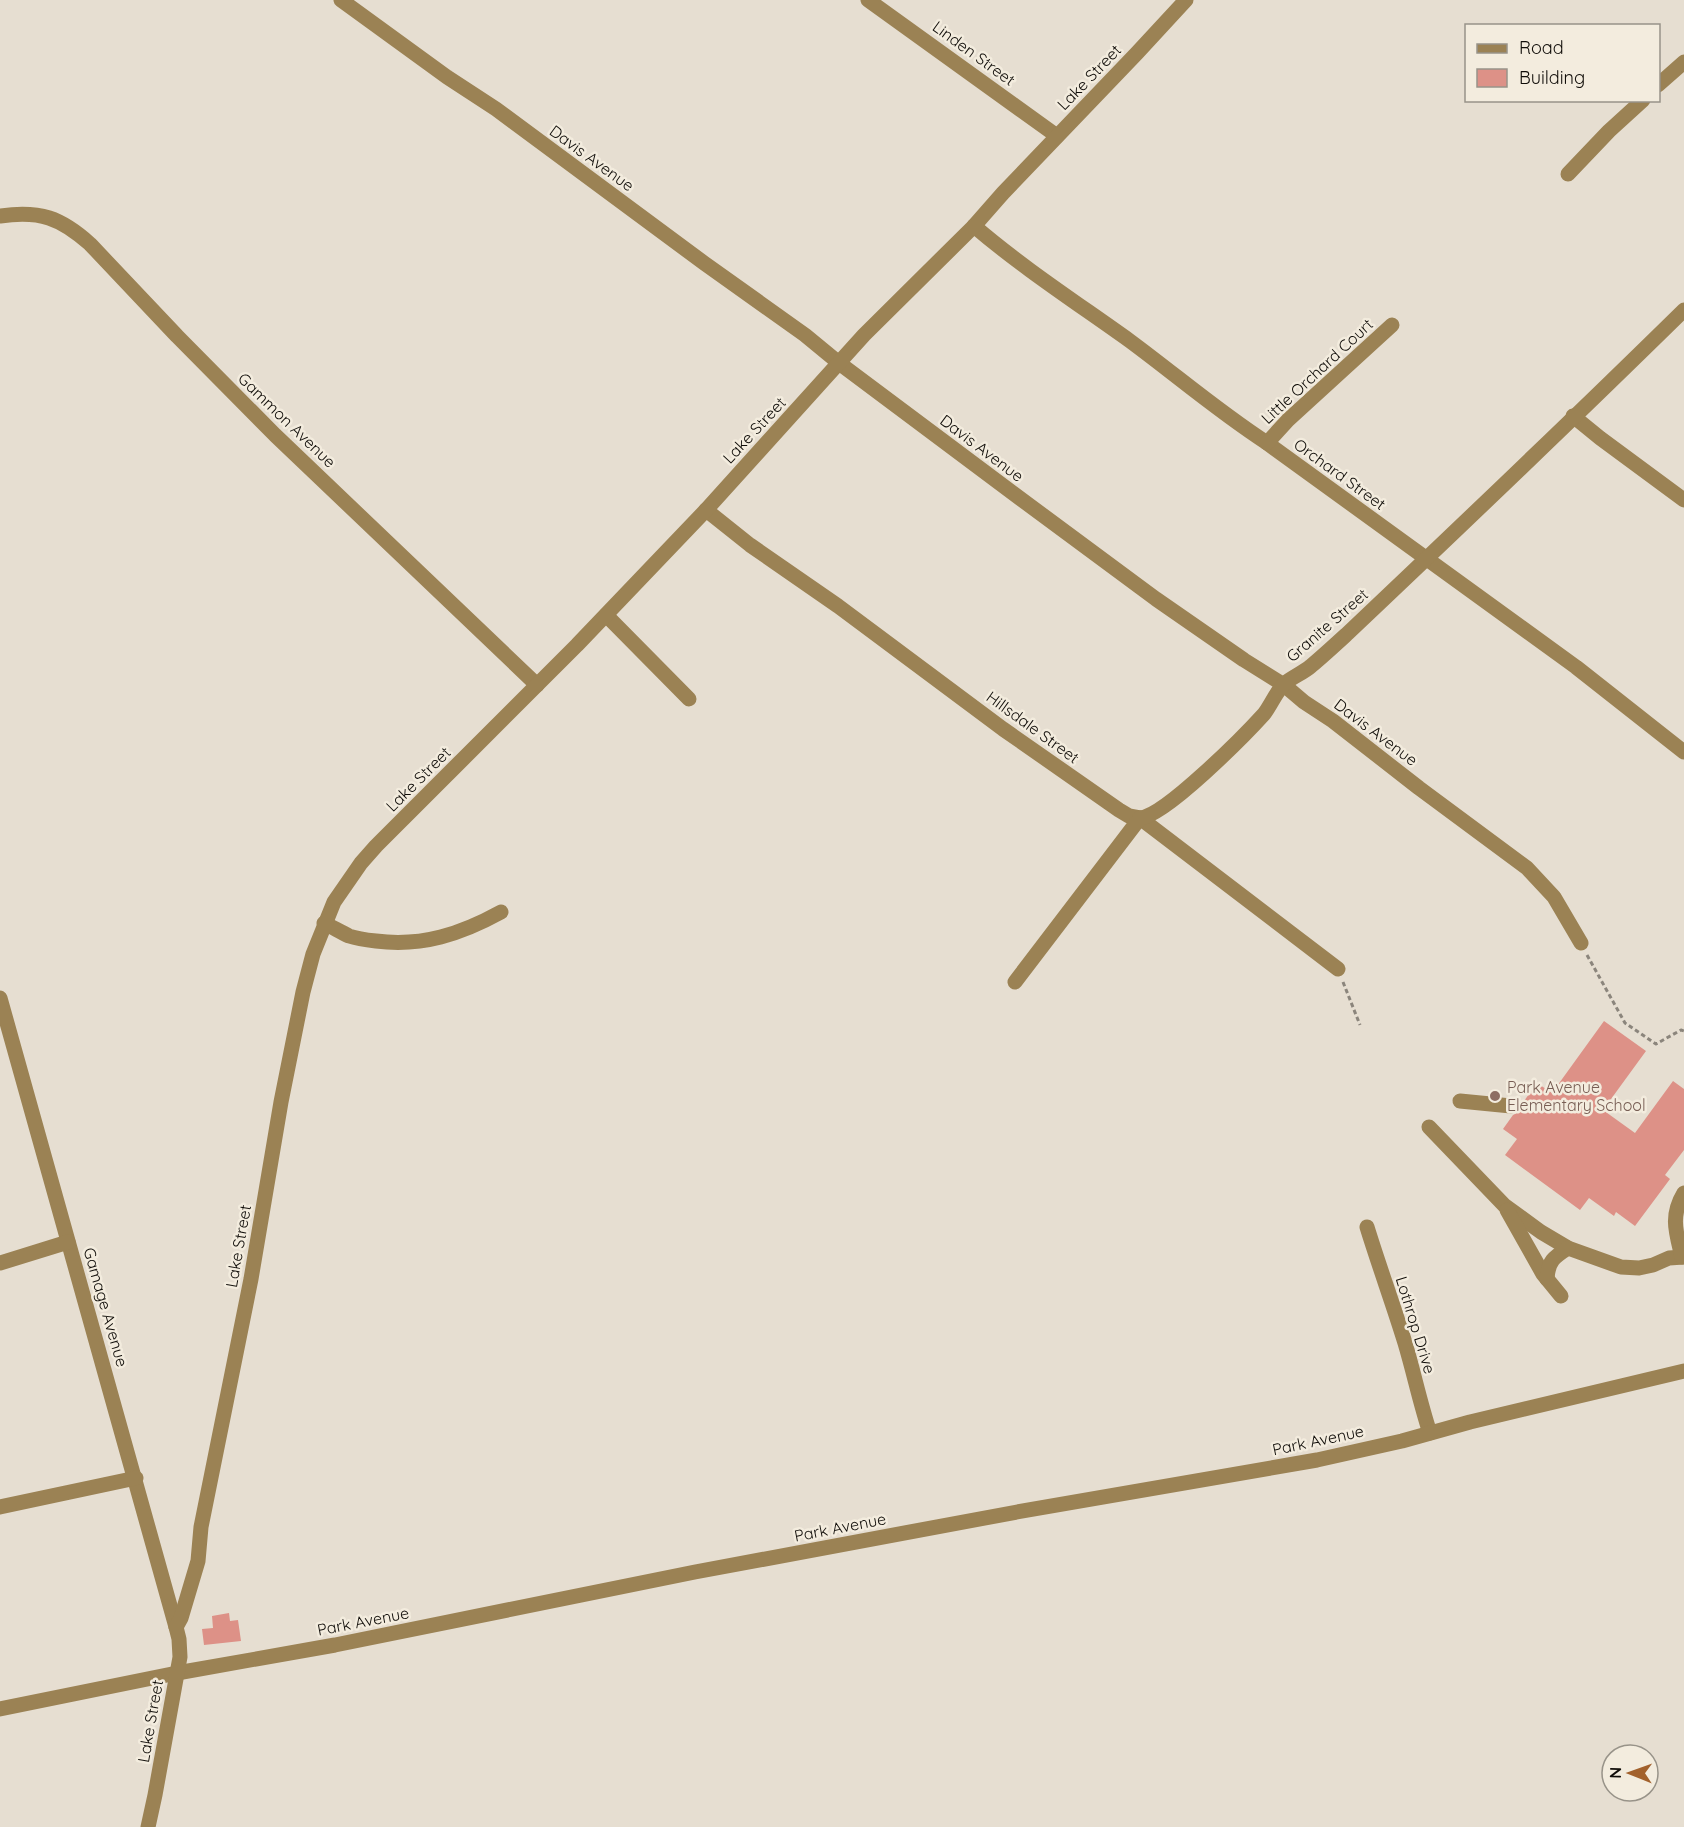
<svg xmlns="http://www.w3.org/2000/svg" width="1684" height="1827" font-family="Quicksand,sans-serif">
<rect width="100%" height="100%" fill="#e6ded1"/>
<!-- building -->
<g fill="#dd9187">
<path d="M1604 1021 1646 1051 1603 1110 1635 1133 1673 1081 1684 1089V1150L1665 1175 1670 1179 1635 1226 1616 1212 1614 1216 1589 1198 1580 1210 1505 1155 1517 1139 1503 1129 1513 1115 1519 1112 1521 1105 1537 1083 1552 1093Z"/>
<path d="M229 1613 230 1621 238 1620 241 1641 204 1645 202 1629 213 1628 212 1616Z"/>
</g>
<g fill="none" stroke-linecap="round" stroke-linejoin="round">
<!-- path -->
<g stroke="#8b857c" stroke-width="3" stroke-dasharray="4.5 3" stroke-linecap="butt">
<path d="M1587 955 1625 1023 1656 1044 1681 1030 1684 1031"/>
<path d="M1343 982 1360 1025"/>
</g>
<!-- minor -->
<g stroke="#9b8254" stroke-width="15">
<path d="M341 0 447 77 496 109 704 263 805 335 839 363 1029 505 1156 599 1244 660 1284 685 1304 702 1333 721 1419 788 1527 868 1554 897 1581 943"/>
<path d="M868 0 1057 136"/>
<path d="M1658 85 1684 62"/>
<path d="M1568 174 1609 131 1643 100"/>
<path d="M0 216C40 210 61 218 90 244L177 336 275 435 537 685"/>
<path d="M974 226C1023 268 1077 303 1130 341 1176 375 1219 412 1267 443L1576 667 1684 752"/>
<path d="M1573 416 1600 438 1684 500"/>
<path d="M1267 443 1288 420 1392 325"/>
<path d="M706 510 750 545 838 606 1003 729 1119 810 1129 816 1140 818 1338 969"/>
<path d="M606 615 689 699"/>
<path d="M324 923C332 927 341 932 349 936 358 939 367 940 376 941 422 947 461 934 501 912"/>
<path d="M1015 982 1140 818C1165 816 1245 735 1264 714 1271 705 1276 692 1284 684 1292 677 1303 673 1311 666 1323 656 1336 644 1348 633 1461 526 1573 419 1684 310"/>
<path d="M0 998C58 1208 118 1417 176 1627"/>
<path d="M1460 1101 1511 1106"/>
<path d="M1429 1127 1504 1205 1541 1232 1568 1248 1621 1267 1639 1268 1653 1265 1669 1258 1684 1257"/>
<path d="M1507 1210 1543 1274 1561 1296"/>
<path d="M1367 1227C1379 1266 1393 1304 1405 1343 1414 1373 1420 1403 1430 1433"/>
<path d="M1682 1257C1676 1232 1670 1216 1684 1193"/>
<path d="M0 1263 68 1242"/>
<path d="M1547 1279C1548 1261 1554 1257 1568 1248"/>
<path d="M0 1507 136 1478"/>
<path d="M0 1709 177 1673 335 1645 695 1572 1017 1512 1317 1460 1402 1441 1470 1422 1684 1371"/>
<path d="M148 1827 155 1795 180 1657 179 1639 176 1627 181 1618 198 1561 201 1527 251 1279 281 1102 303 992 313 954 334 902 361 863 376 846 577 645 706 510 864 335 974 226 1003 193 1137 53 1186 0"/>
</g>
</g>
<!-- markers -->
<circle fill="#8d6e63" stroke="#f3ecde" stroke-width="2" cx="1495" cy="1096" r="6"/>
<g text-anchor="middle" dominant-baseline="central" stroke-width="5" stroke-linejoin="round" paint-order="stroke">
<!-- street labels -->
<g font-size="16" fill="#100d09" stroke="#f3ecde">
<text transform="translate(974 53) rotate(36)">Linden Street</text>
<text transform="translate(1089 77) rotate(-46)">Lake Street</text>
<text transform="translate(592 158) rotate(36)">Davis Avenue</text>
<text transform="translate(1317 371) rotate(-43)">Little Orchard Court</text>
<text transform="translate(287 420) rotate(44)">Gammon Avenue</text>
<text transform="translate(754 430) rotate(-47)">Lake Street</text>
<text transform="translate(982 448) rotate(37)">Davis Avenue</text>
<text transform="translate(1340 474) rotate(36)">Orchard Street</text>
<text transform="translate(1327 625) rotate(-41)">Granite Street</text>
<text transform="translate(1033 727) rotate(36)">Hillsdale Street</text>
<text transform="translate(1376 732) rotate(37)">Davis Avenue</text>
<text transform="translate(418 779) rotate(-45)">Lake Street</text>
<text transform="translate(238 1246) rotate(-80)">Lake Street</text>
<text transform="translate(106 1307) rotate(74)">Gamage Avenue</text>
<text transform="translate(1416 1325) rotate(73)">Lothrop Drive</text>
<text transform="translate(1318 1440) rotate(-12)">Park Avenue</text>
<text transform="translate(840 1527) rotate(-11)">Park Avenue</text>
<text transform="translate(363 1621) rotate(-11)">Park Avenue</text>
<text transform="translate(150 1721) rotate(-80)">Lake Street</text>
</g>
<!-- education labels -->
<g font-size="16" fill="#785e54" stroke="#f3ecde" text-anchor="start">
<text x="1507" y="1087">Park Avenue<tspan x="1507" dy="18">Elementary School</tspan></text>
</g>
</g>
<!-- legend -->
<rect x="1465" y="24" width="195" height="78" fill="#f3ecde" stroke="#989389" stroke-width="1.5"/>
<rect x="1477" y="44" width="30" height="9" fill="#9b8254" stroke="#989389" stroke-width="1.5"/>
<text x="1519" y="54" font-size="18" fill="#100d09">Road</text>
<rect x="1477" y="69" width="30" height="18" fill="#dd9187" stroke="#989389" stroke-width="1.5"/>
<text x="1519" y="84" font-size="18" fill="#100d09">Building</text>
<!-- north arrow -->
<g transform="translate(1630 1773) rotate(271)"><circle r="28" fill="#f3ecde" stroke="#989389" stroke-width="1.5"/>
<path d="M0-4.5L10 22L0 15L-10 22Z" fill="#a2612c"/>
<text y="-9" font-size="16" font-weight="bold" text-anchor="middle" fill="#100d09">N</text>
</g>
</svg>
